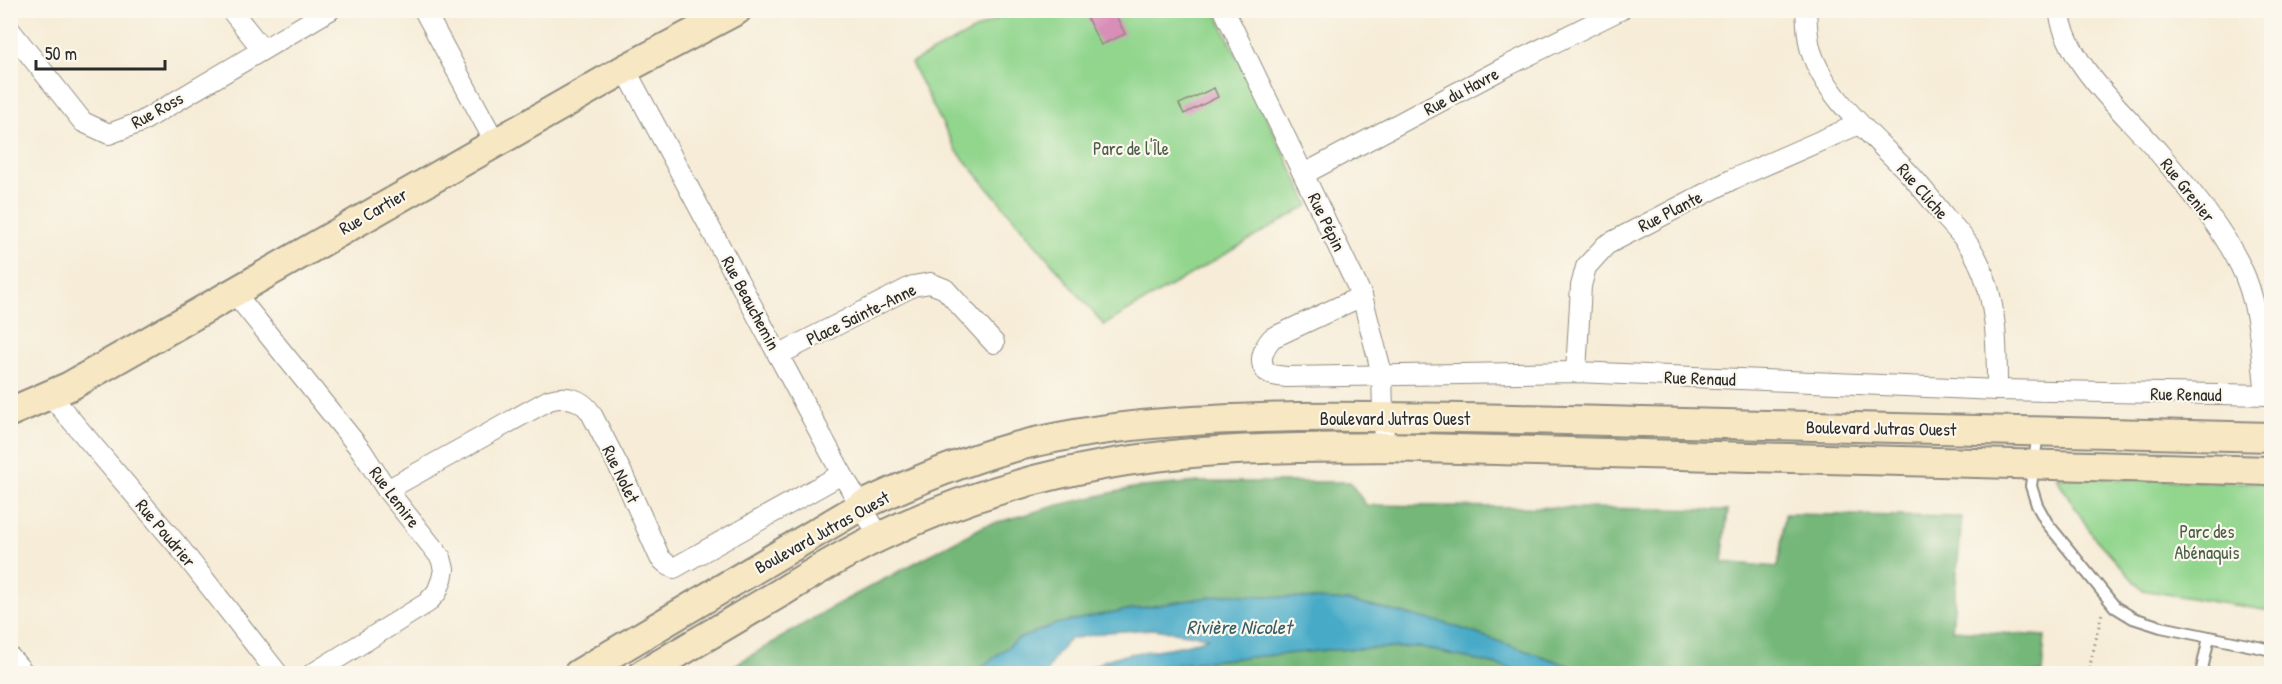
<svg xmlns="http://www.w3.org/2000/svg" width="2282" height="684" font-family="'Patrick Hand',sans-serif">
<rect width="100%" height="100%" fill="#fbf7ec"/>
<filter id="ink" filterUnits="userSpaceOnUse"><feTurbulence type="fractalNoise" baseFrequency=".0167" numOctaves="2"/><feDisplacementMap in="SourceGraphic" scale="12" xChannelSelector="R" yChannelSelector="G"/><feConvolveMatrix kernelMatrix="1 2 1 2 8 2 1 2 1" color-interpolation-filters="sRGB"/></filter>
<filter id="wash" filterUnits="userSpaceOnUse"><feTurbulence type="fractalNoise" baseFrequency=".008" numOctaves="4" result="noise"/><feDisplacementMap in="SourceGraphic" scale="24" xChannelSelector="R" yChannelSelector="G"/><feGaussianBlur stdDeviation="1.35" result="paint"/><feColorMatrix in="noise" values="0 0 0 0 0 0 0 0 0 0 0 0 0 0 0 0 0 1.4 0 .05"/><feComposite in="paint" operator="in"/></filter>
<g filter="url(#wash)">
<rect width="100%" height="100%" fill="#f6ecd7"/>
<!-- green -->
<g fill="#92d68e" stroke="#5e805c" stroke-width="1.5">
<path d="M1012 11H1215L1309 205 1104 325 956 150 911 63Z"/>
<path d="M2056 477 2271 483V611L2142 590 2093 536Z"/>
</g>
<!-- forest -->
<g fill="#75b779" stroke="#507152" stroke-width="1.5">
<path d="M1199 482H1350L1366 505 1728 510 1722 562 1778 567 1785 514 1962 517 1952 630 2045 636 2042 673 1582 674 1567 665 1448 624 1348 601 1229 594 1109 613 1056 624 1018 639 974 673 720 674 834 606 984 526 1059 505 1133 488Z"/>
<path d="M1419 647 1510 668 1519 673 1144 674 1163 665 1328 650Z"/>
</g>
<!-- water -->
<path fill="#47aac7" stroke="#396a79" stroke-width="1.5" d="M1229 594 1348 601 1448 624 1567 665 1582 673H1519L1510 668 1419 647 1328 650 1163 665 1144 673H1083C1117 645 1169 656 1208 637L1154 629 1109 632 1070 639 1056 655 1046 673H974L1018 639 1056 624 1109 613Z"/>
<g id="blocks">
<!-- building -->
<g fill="#d88eb7">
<path d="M1103 10H1113L1125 34 1101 45 1087 18Z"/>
<path d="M1214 88 1218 97 1184 114 1179 104Z"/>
</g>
</g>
</g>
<g filter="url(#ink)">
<use href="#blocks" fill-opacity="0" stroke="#908c81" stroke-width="1.5"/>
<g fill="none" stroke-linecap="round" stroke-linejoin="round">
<defs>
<g id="lane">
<path d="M2038 432 2031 486 2037 505 2047 523 2115 607 2133 618 2161 627 2272 650"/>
<path d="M2201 674 2209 637"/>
</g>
<g id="street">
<path d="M231 10 262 49"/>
<path d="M424 10 495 142"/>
<path d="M1224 10 1362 296 1382 374 1384 447"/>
<path d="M1806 10C1807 24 1807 38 1811 51 1825 95 1869 133 1901 165 1917 181 1931 199 1945 217 1957 230 1970 244 1978 261 1997 300 1997 347 1997 390"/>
<path d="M2059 10C2066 65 2126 113 2160 154 2189 189 2220 225 2240 265 2260 304 2261 353 2266 395"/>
<path d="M10 30 83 122 109 134 141 122 330 10"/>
<path d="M625 69 842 474 879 536"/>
<path d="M1304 174 1509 65 1620 10"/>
<path d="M233 291 361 450 387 490 441 558 444 569 442 579 437 592 427 603 312 674"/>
<path d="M1362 296 1272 338C1264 347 1255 365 1270 374 1274 376 1281 376 1286 377L1576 372 1997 390 2272 395"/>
<path d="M778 355 913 286 930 283 945 289 994 343"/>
<path d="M1576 372 1581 286 1586 267 1606 245 1733 179 1859 124"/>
<path d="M50 395 179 547 278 674"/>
<path d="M387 490 549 400C566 395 581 398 591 413L623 475 660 558 668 565 674 568 842 474"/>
<path d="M10 657 25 674"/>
</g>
<g id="secondary">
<path d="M10 412 70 386 625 69 737 10"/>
<path d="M578 674 861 506C908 484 957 463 1007 449 1103 423 1200 419 1298 417 1413 416 1527 419 1642 422 1852 427 2062 432 2272 437"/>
<path d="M643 674C689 647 735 620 780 593 813 573 845 553 879 537 980 488 1091 461 1203 452 1263 447 1324 448 1384 447L2272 471"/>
</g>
</defs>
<!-- lane casing -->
<use href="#lane" stroke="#908c81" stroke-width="14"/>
<!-- street casing -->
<use href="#street" stroke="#908c81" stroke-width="22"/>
<!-- secondary casing -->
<use href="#secondary" stroke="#908c81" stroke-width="32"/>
<!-- path -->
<path stroke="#908c81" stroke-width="3" stroke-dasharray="1.5 4.5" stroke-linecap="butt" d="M2088 674 2102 613"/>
<!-- lane -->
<use href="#lane" stroke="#fff" stroke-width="10"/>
<!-- street -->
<use href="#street" stroke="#fff" stroke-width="20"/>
<!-- secondary -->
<use href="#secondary" stroke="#f7e8c3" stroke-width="28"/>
</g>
</g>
<g text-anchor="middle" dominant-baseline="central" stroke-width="4.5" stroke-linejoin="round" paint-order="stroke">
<!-- street labels -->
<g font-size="18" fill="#2b2b2b" stroke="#fbf7ec">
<text transform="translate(1461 91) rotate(-28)">Rue du Havre</text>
<text transform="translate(157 110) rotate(-29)">Rue Ross</text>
<text transform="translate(2188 190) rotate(52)">Rue Grenier</text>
<text transform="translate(1923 191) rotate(49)">Rue Cliche</text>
<text transform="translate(373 211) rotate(-30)">Rue Cartier</text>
<text transform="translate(1670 211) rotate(-27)">Rue Plante</text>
<text transform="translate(1327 222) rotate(64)">Rue Pépin</text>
<text transform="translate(751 303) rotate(62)">Rue Beauchemin</text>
<text transform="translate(861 314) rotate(-26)">Place Sainte-Anne</text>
<text transform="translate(1700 378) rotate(2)">Rue Renaud</text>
<text transform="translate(2186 394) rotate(1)">Rue Renaud</text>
<text x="1395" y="418">Boulevard Jutras Ouest</text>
<text transform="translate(1881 428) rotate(1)">Boulevard Jutras Ouest</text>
<text transform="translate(621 474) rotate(64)">Rue Nolet</text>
<text transform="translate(395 497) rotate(53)">Rue Lemire</text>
<text transform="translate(822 532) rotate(-29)">Boulevard Jutras Ouest</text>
<text transform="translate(166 533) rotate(50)">Rue Poudrier</text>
</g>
<!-- park labels -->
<g font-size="18" fill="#4a5e49" stroke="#fbf7ec">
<text x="1131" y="148">Parc de l'Île</text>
<text x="2207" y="531">Parc des<tspan x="2207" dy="21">Abénaquis</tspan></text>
</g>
<!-- water labels -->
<g font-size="20" font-style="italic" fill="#365e69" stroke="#fbf7ec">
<text x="1239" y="626">Rivière Nicolet</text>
</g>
</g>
<!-- margin -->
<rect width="2282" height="684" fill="none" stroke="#fbf7ec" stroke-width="36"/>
<!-- scale -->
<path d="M36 60v9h129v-9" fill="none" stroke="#2b2b2b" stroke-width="3"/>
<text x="45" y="60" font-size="18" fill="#2b2b2b" stroke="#fbf7ec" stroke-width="4.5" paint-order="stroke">50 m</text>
</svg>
